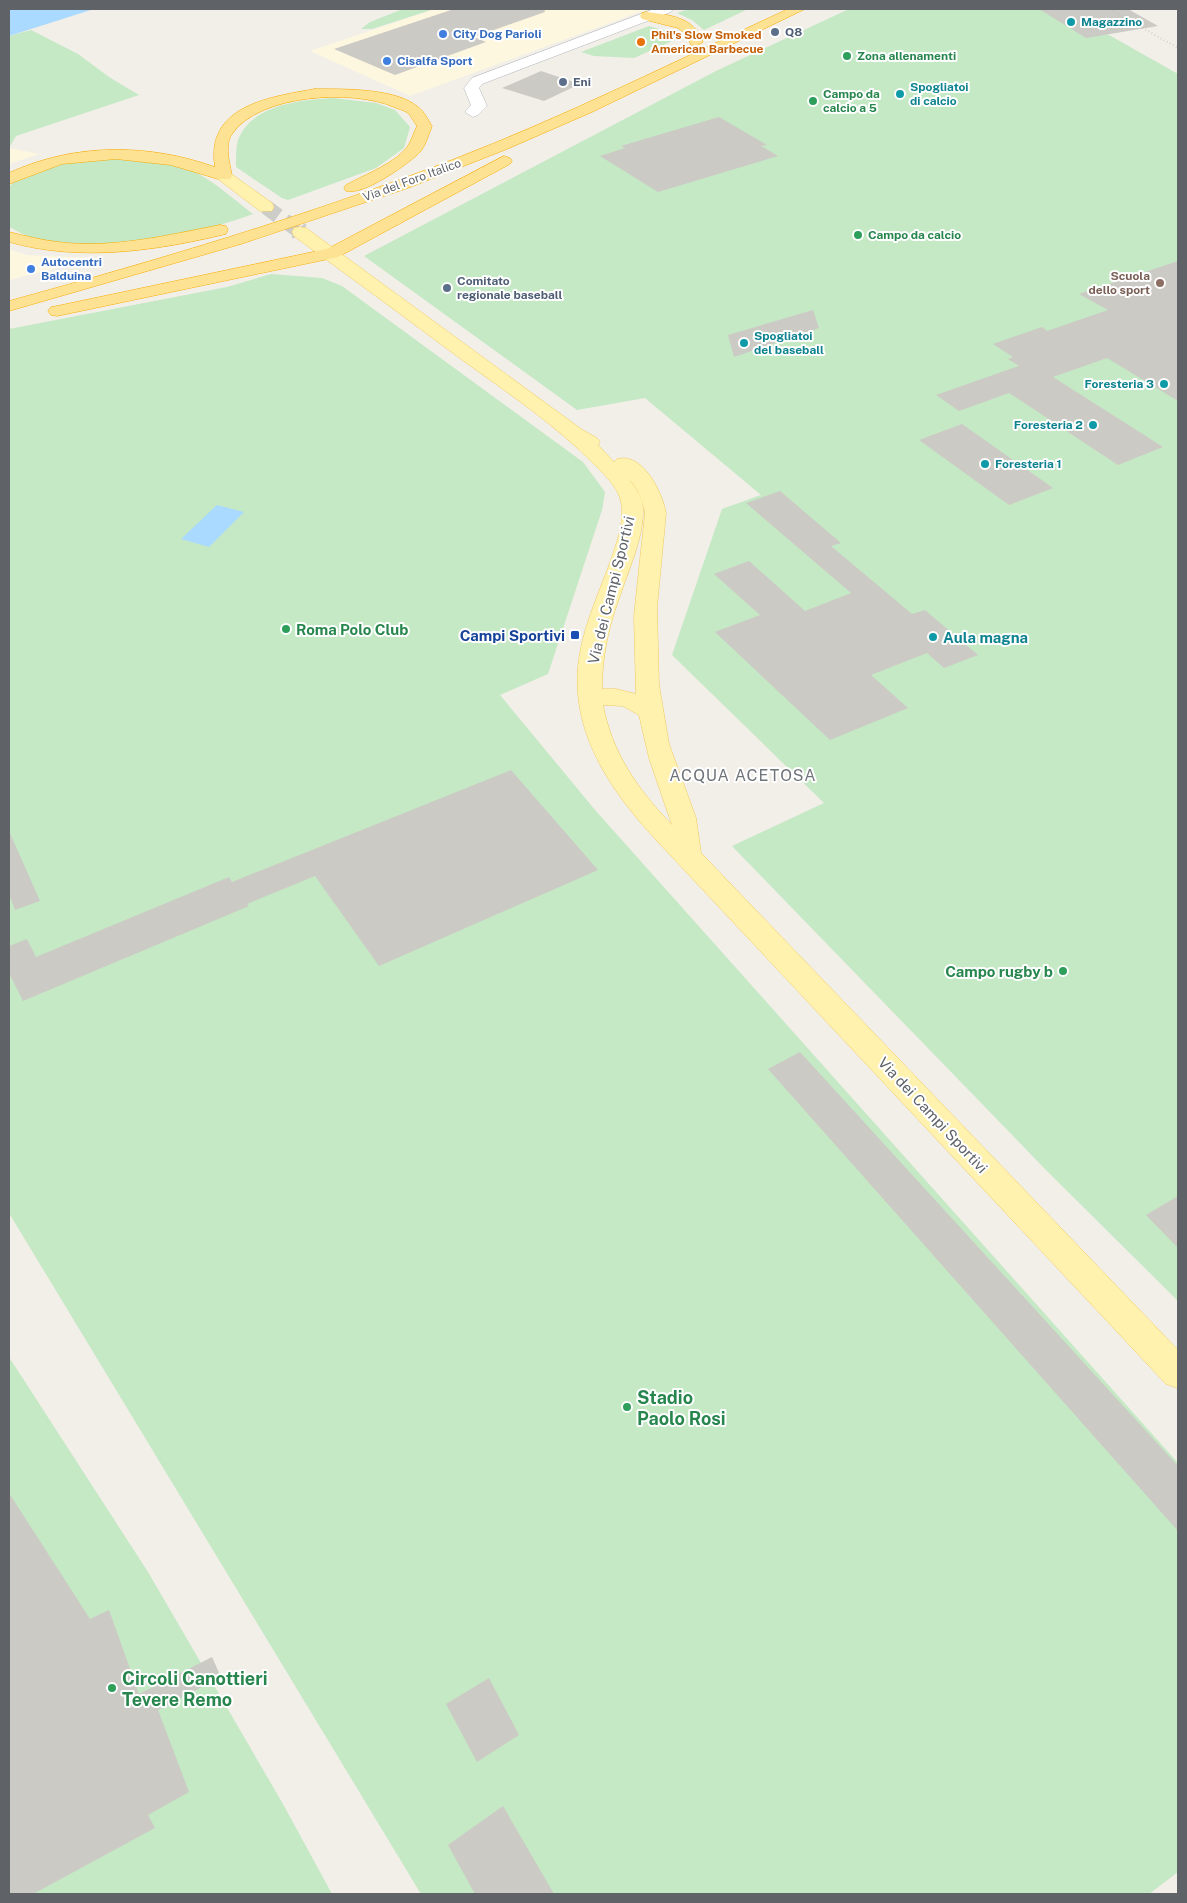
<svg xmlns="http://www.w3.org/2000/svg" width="1187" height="1903" font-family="'Public Sans',sans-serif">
<rect width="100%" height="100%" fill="#f1efe8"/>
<!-- commercial -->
<g fill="#fef7e0">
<path d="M435 9H648L410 96 310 51Z"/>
<path d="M9 148 39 154 9 164Z"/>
<path d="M9 249 27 255 96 258 9 280Z"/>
</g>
<!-- green -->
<g fill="#c5e8c5">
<path d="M403 9H434L372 29H361L370 22Z"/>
<path d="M689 9H748L704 30 692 20 677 13Z"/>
<path d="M849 9H1063L1178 74V1301L1046 1170 732 846 824 803 672 655 722 509 761 495 645 398 577 410 364 256 716 71Z"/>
<path d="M649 26 673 33 679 38 634 58 594 56 581 52Z"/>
<path d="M31 30 78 54 109 77 139 95 16 136 9 148V36Z"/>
<path d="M333 98 376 103 395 110 410 127 404 148 376 168 288 200 282 198 236 167C236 159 236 147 238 140 252 104 301 100 333 98Z"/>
<path d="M97 158C126 159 161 157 189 169 213 180 232 198 253 214 193 236 95 255 33 238 25 236 16 230 9 227V187C29 165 69 162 97 158Z"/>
<path d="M271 274 322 278 342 286 583 462 605 492 602 510 548 674 500 695 595 810 1178 1463V1872L1149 1894H421L9 1213V329L227 287Z"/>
<path d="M9 1357 148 1572 283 1804 332 1894H9Z"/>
</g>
<!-- water -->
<g fill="#aadaff">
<path d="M9 9H94L9 36Z"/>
<path d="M217 505 244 512 209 547 181 539Z"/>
</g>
<!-- building -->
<g fill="#cccac5">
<path d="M454 9H544L545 12 474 37 486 42 395 75 334 49Z"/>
<path d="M1039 9H1128L1158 26 1086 38Z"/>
<path d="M541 71 580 84 544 101 502 88Z"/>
<path d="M719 117 767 145 761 146 778 156 658 192 600 156 625 148 621 146Z"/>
<path d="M1178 261V401L1107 358 1053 377 1163 447 1118 465 1009 393 959 411 936 395 1019 366 1008 359 1013 357 993 344 1042 327 1047 331 1108 310 1079 294Z"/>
<path d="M813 310 819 328 734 357 728 335Z"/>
<path d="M962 424 1053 488 1009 505 919 440Z"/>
<path d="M780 491 841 543 831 546 912 614 925 610 978 655 944 668 927 653 871 675 908 708 830 740 715 632 760 615 714 574 749 561 805 611 851 593 746 503Z"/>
<path d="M511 770 598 870 379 966 315 876 247 904 249 906 23 1001 9 973V946L27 939 36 957 229 877 232 882Z"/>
<path d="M9 831 40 901 15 910 9 894Z"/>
<path d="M800 1052 1178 1466V1531L768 1069Z"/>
<path d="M1178 1196V1248L1146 1215Z"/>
<path d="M9 1493 90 1619 109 1610 139 1694 212 1657 221 1677 158 1710 189 1792 148 1815 155 1828 33 1894H9Z"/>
<path d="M489 1678 519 1735 477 1762 446 1704Z"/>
<path d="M503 1806 554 1894H475L448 1845Z"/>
</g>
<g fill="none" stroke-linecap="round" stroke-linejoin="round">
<!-- primary-tunnel-far1 -->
<path stroke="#ccccc8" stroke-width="15" stroke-dasharray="15 8" stroke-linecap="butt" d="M266 207 299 231"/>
<!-- primary-tunnel -->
<path stroke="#ccccc8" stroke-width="19" stroke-dasharray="19 9" stroke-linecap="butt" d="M298 230 300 232"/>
<defs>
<path id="street" d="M654 9H673L671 12 482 84 479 88 487 106 478 115 473 117 465 112 471 105 464 88 472 78Z"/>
<g id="primary">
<path d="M224 171 230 173 272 203 274 207 272 211H260L218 179 216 176 218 173Z"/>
<path d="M300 227 306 228 581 429 597 438 600 442 598 445 614 462 617 459C643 452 662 492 666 513L657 607 659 685 669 744 696 818 701 853 1178 1350V1388L1166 1384 659 843C614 795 572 737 578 667 581 633 596 600 608 568 615 548 627 519 620 498 616 486 605 475 596 466 556 425 508 393 461 359 406 318 350 277 294 236L292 232 294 228ZM628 478C638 488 642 499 645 513L634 616 636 694 616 689H602C602 655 609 625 621 593 630 566 644 536 643 508 642 496 635 487 628 478ZM603 705 623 706 639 715 649 758 672 825C638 790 612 753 603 705Z"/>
</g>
<g id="highway">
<path d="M788 9H805L592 112 507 149 408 188 241 244 9 311V301C158 260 307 216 452 160 566 116 676 61 788 9Z"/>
<path d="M647 12C670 15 694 17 703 42L696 46 691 45 687 35 678 28 642 19 640 16 642 13Z"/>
<path d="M315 89C343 89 396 88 418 107 424 111 428 120 432 126 429 134 426 144 421 151 409 164 363 196 346 191L344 188 346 185C364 175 399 162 409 144 412 139 414 132 417 126 414 122 411 116 408 113 404 110 398 109 394 107 353 89 259 94 232 134 224 145 230 164 232 176L230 179H218L171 165 116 159 62 164 9 184V173C74 143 147 143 215 167 205 106 269 97 315 89Z"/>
<path d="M504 156 510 158 512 161 510 164 338 257 57 316 51 315 48 311 51 307 57 306 327 249Z"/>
<path d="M220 225 226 226 228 230 226 234C155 251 80 262 9 242V232C26 236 41 240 58 242 112 249 168 235 220 225Z"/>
</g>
</defs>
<!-- street casing -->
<use href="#street" stroke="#b5b8bc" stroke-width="1"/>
<!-- primary casing -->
<use href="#primary" stroke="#f2c960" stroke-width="1"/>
<!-- highway casing -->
<use href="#highway" stroke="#f9ab00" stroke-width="1"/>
<!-- street -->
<use href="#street" fill="#fff" fill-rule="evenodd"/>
<!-- primary -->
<use href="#primary" fill="#fff2af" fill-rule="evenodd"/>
<!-- highway -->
<use href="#highway" fill="#fde293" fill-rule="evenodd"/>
<!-- rail -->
<path stroke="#b6b7b8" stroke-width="2" stroke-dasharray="0.5 3" stroke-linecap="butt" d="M1109 9 1178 48"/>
</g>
<!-- markers -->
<g fill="#0f9aa8" stroke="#fff" stroke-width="2">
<circle cx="1071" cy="22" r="5"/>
<circle cx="900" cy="94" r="5"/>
<circle cx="744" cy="343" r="5"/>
<circle cx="1164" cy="384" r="5"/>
<circle cx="1093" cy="425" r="5"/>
<circle cx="985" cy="464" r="5"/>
<circle cx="933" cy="637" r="5"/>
</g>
<g fill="#5c6f8a" stroke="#fff" stroke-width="2">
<circle cx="775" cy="32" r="5"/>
<circle cx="563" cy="82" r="5"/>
<circle cx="447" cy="288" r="5"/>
</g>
<g fill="#3f7fe0" stroke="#fff" stroke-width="2">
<circle cx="443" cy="34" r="5"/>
<circle cx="387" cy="61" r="5"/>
<circle cx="31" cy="269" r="5"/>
</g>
<circle fill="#e8710a" stroke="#fff" stroke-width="2" cx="641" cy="42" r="5"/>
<g fill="#2e9e5b" stroke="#fff" stroke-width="2">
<circle cx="847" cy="56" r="5"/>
<circle cx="813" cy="101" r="5"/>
<circle cx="858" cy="235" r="5"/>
<circle cx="286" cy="629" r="5"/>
<circle cx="1063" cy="971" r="5"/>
<circle cx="627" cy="1407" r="5"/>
<circle cx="112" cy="1688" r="5"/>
</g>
<circle fill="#8d6e63" stroke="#fff" stroke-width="2" cx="1160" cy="283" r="5"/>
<rect fill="#1a4fb4" stroke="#fff" stroke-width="2" x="570" y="630" width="10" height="10" rx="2.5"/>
<g text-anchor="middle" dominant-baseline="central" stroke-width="4" stroke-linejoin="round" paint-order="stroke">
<!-- far-culture labels -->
<g font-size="12" font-weight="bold" fill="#0d838f" stroke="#fff" text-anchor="start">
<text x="1081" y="22">Magazzino</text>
<text x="910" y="87">Spogliatoi<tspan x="910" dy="14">di calcio</tspan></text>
<text x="754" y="336">Spogliatoi<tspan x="754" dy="14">del baseball</tspan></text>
<text x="1154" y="384" text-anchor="end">Foresteria 3</text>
<text x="1083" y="425" text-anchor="end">Foresteria 2</text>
<text x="995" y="464">Foresteria 1</text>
</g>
<!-- far-service labels -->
<g font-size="12" font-weight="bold" fill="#4e5e75" stroke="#fff" text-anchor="start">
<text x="785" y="32">Q8</text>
<text x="573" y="82">Eni</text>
<text x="457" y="281">Comitato<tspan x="457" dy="14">regionale baseball</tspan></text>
</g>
<!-- far-shop labels -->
<g font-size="12" font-weight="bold" fill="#366cbe" stroke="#fff" text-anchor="start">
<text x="453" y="34">City Dog Parioli</text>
<text x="397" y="61">Cisalfa Sport</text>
<text x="41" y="262">Autocentri<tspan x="41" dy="14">Balduina</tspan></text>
</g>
<!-- far-food labels -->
<g font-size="12" font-weight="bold" fill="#c56008" stroke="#fff" text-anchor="start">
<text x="651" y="35">Phil's Slow Smoked<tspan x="651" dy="14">American Barbecue</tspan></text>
</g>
<!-- far-leisure labels -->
<g font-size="12" font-weight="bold" fill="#27864d" stroke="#fff" text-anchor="start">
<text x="857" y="56">Zona allenamenti</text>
<text x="823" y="94">Campo da<tspan x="823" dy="14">calcio a 5</tspan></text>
<text x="868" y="235">Campo da calcio</text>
</g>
<!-- far-street labels -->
<g font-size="12" fill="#5f6368" stroke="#fff">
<text transform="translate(412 180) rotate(-20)">Via del Foro Italico</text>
</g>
<!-- far-education labels -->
<g font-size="12" font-weight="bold" fill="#785e54" stroke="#fff" text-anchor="end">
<text x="1150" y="276">Scuola<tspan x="1150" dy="14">dello sport</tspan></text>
</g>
<!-- street labels -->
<g font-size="15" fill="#5f6368" stroke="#fff">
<text transform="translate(611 590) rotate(-76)">Via dei Campi Sportivi</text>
<text transform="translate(933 1115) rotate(47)">Via dei Campi Sportivi</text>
</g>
<!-- leisure labels -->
<g font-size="15" font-weight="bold" fill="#27864d" stroke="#fff" text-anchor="start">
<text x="296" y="629">Roma Polo Club</text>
<text x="1053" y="971" text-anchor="end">Campo rugby b</text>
</g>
<!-- transit labels -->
<g font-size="15" font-weight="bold" fill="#164399" stroke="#fff" text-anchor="end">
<text x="565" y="635">Campi Sportivi</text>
</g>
<!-- culture labels -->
<g font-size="15" font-weight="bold" fill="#0d838f" stroke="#fff" text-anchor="start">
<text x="943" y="637">Aula magna</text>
</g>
<!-- neighbourhood labels -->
<g font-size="16" letter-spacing="1" fill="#70757a" stroke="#fff">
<text x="743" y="775">ACQUA ACETOSA</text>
</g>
<!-- near-leisure labels -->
<g font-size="18" font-weight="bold" fill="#27864d" stroke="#fff" text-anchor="start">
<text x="637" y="1397">Stadio<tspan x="637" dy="21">Paolo Rosi</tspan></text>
<text x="122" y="1678">Circoli Canottieri<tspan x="122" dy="21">Tevere Remo</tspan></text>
</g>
</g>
<!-- border -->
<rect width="1187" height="1903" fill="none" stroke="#5f6368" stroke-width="20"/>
</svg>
